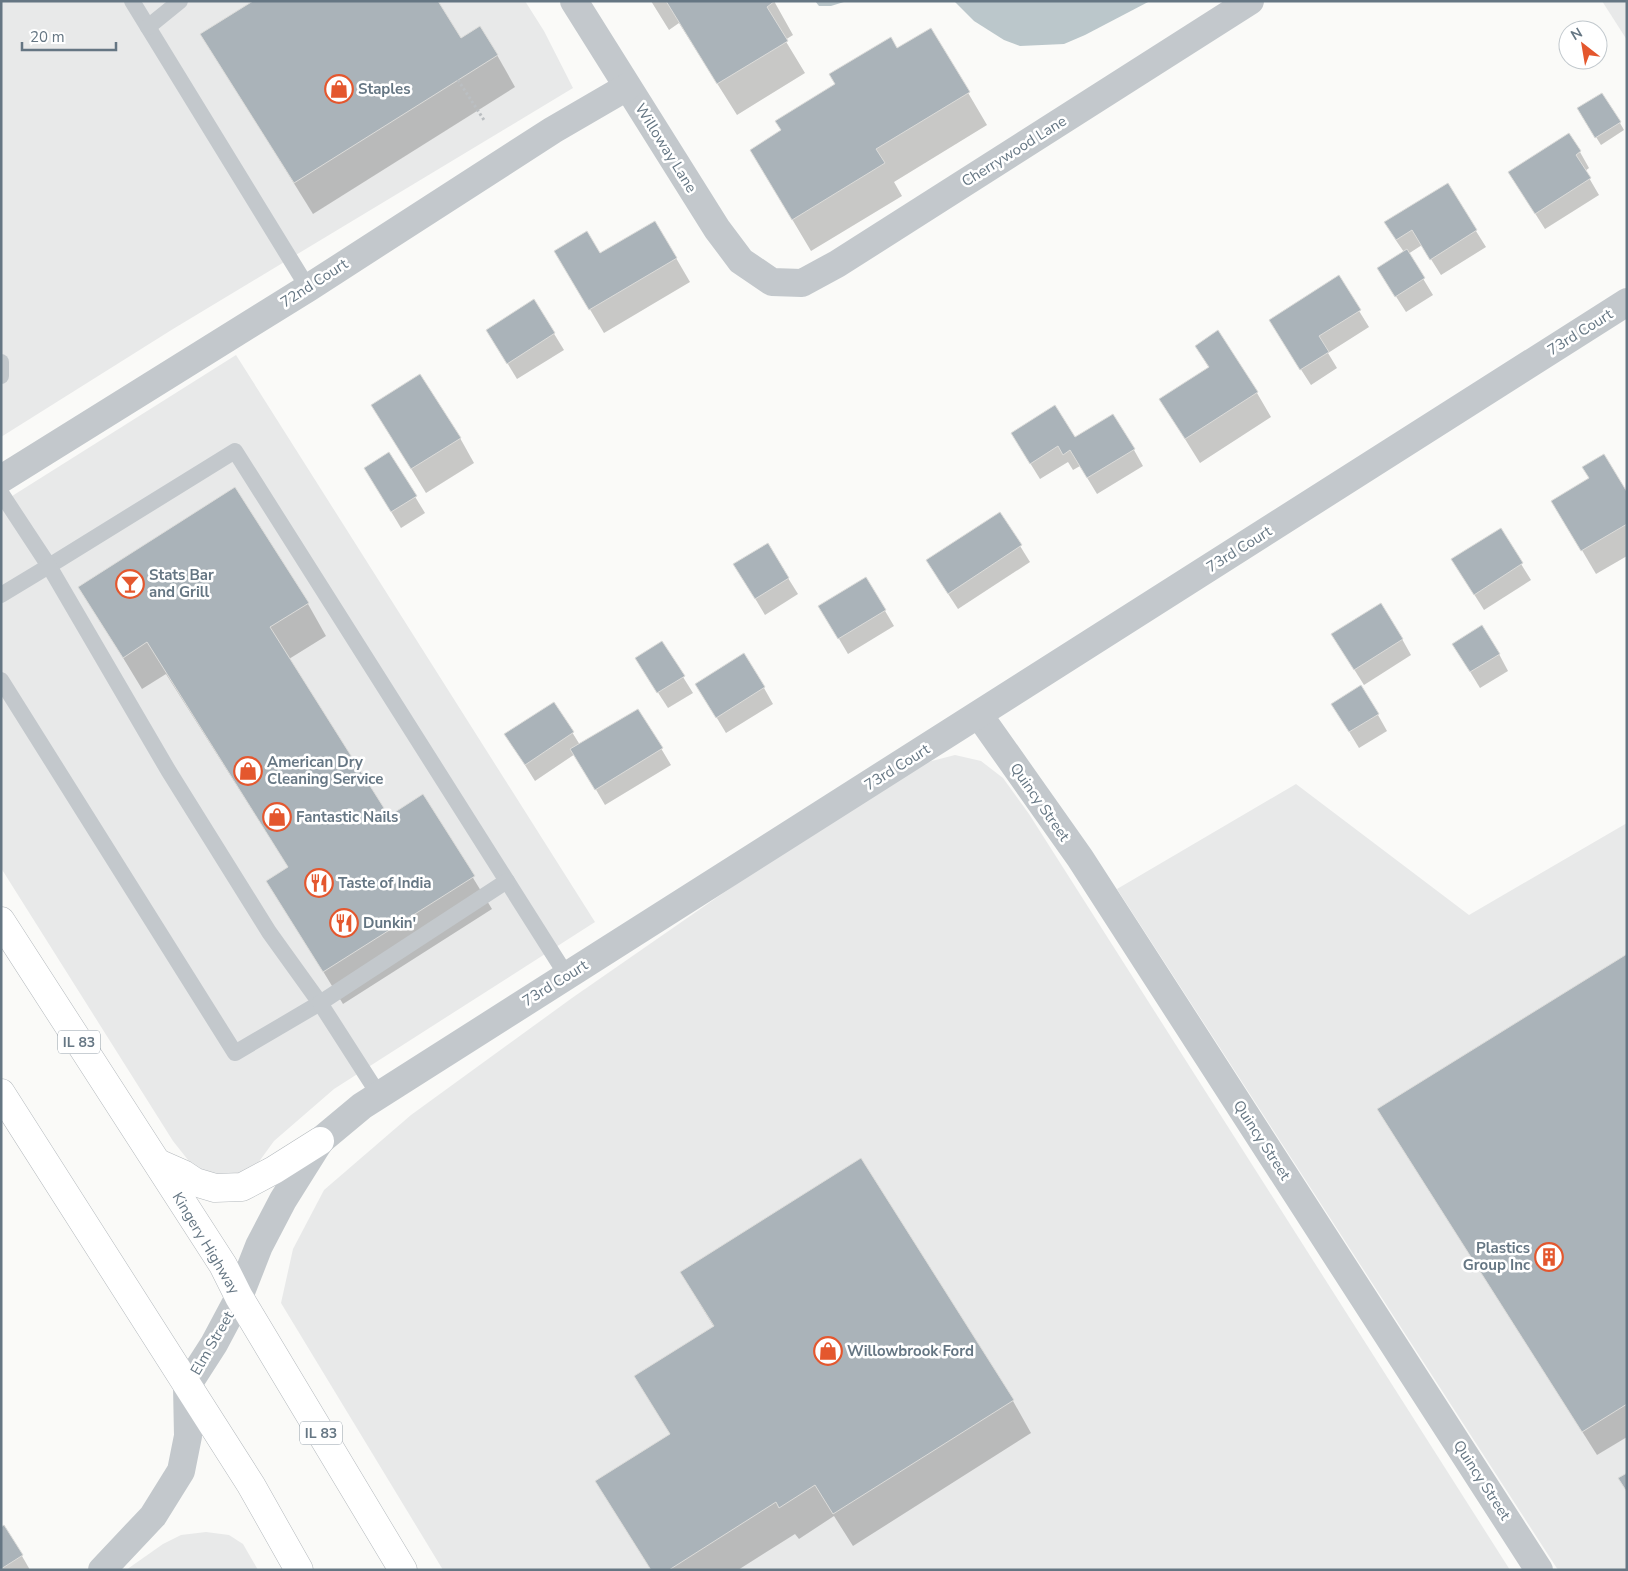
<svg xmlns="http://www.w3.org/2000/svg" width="1628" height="1571" font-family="'Nunito Sans',sans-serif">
<rect width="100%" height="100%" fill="#fafaf8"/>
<!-- built -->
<g fill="#e8e9e9">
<path d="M1 1H525L544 31 573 88 173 329 1 437Z"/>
<path d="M1602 1H1627V40Z"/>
<path d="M236 355 595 922 334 1089 274 1141 253 1170 243 1177 205 1175 192 1165 173 1141 1 868V503Z"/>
<path d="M955 755 981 761 1003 778 1029 814 1510 1570H443L281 1303 293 1249 324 1190 411 1115 572 998 824 823 924 763Z"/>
<path d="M1296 784 1469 915 1627 823V1570H1558L1117 889Z"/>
<path d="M206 1532 229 1535 243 1544 258 1570H126L163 1544 181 1535Z"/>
</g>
<!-- water -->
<g fill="#bbc7cb">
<path d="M815 1H847L831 6H819Z"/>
<path d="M954 1H1150L1085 35 1064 44 1020 46 1004 40 974 21Z"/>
</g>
<!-- shadow -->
<g fill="#0003">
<path d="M651 1H774L793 35 785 40 805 73 737 115 679 23 669 30Z"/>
<path d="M931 30 987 125 894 182 902 196 811 251 770 182 782 131 897 50Z"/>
<path d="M461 40 497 55 515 87 313 214 221 66Z"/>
<path d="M1578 108 1620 123 1624 130 1601 145Z"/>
<path d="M1580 152 1589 168 1585 171 1599 195 1545 229 1519 188Z"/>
<path d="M1447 185 1486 247 1441 275 1422 245 1408 254 1433 295 1406 312 1388 284 1404 252 1395 239Z"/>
<path d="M600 255 676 258 690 282 604 333 570 276Z"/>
<path d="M1338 277 1369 327 1328 353 1337 368 1311 385 1280 337Z"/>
<path d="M534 301 564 350 517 379 497 346Z"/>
<path d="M1196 346 1257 393 1271 417 1200 463 1175 423 1209 368Z"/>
<path d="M372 405 460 438 474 463 426 493Z"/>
<path d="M1075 439 1134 450 1143 466 1097 494 1080 466 1073 470 1068 462 1040 479 1022 450Z"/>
<path d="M389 454 425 513 401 528 375 485Z"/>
<path d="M1627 495V556L1596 574 1553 501Z"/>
<path d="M1000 514 1030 562 958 609 937 577Z"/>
<path d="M1500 530 1531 580 1484 610 1462 575Z"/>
<path d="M788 578 798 594 765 615 744 580Z"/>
<path d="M866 579 894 626 848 654 820 607Z"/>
<path d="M80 587 308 604 326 636 289 659 389 818 423 796 492 909 343 1004 268 881 289 868 166 674 142 689Z"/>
<path d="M1402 639 1411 655 1364 685 1342 650Z"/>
<path d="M1499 654 1508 671 1480 688 1463 660Z"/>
<path d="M646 674 683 677 693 693 668 708Z"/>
<path d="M764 688 773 704 726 733 706 700Z"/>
<path d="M554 703 580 745 638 710 671 765 605 805 575 754 535 781 506 735Z"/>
<path d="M1378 715 1387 731 1359 748 1342 720Z"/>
<path d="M1627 955V1437L1597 1455 1393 1133Z"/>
<path d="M860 1160 1013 1401 1031 1433 853 1546 834 1516 799 1539 795 1534 738 1570H651L597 1482 671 1435 635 1377 714 1327 681 1273Z"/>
<path d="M4 1527 22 1556 30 1570H1V1529Z"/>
</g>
<!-- building -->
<g fill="#aab3b9" stroke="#dcdcda">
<path d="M253 1H438L461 38 480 26 498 55 294 183 200 34Z"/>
<path d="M666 1H775L767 7 788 41 717 84Z"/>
<path d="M931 28 970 92 876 149 885 163 792 220 750 150 781 130 775 121 835 84 829 74 891 37 897 48Z"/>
<path d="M1602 93 1621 122 1595 138 1577 108Z"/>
<path d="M1569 133 1581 151 1576 155 1591 178 1535 214 1508 172Z"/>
<path d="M1448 183 1477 230 1430 260 1412 230 1396 240 1384 222Z"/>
<path d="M655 221 677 258 589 310 554 251 587 231 600 253Z"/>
<path d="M1407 249 1425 278 1395 297 1377 268Z"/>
<path d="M1339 275 1361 310 1319 336 1329 352 1300 370 1269 320Z"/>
<path d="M534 299 555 333 507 364 486 330Z"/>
<path d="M1218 330 1258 392 1185 439 1159 399 1209 367 1195 346Z"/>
<path d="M420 374 461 438 411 469 371 405Z"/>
<path d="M1055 405 1075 437 1113 414 1135 449 1087 478 1070 450 1063 455 1058 446 1030 464 1011 433Z"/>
<path d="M389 452 417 496 391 512 364 468Z"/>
<path d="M1604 454 1627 492V524L1581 551 1551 501 1589 478 1582 467Z"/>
<path d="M235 487 309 603 270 627 389 816 423 794 475 876 323 972 266 881 288 867 147 642 123 658 78 587Z"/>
<path d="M1000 512 1022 545 948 594 926 560Z"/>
<path d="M1501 528 1523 563 1474 595 1451 559Z"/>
<path d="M768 543 789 578 755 599 733 564Z"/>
<path d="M866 577 886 610 838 639 818 606Z"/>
<path d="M1381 603 1403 639 1354 670 1331 634Z"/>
<path d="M1482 625 1500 654 1470 672 1452 644Z"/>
<path d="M662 641 685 676 657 693 635 658Z"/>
<path d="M744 653 765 687 716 718 695 684Z"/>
<path d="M1361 685 1379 714 1349 732 1331 704Z"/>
<path d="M554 702 574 732 525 765 504 734Z"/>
<path d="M638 709 663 748 595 790 570 749Z"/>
<path d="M1627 954V1404L1582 1432 1377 1109Z"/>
<path d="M861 1158 1014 1400 833 1514 815 1485 779 1508 776 1502 669 1570H651L595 1481 670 1434 634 1376 714 1326 680 1272Z"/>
<path d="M1627 1473V1492L1618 1478Z"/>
<path d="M4 1525 23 1555 1 1569V1527Z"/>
</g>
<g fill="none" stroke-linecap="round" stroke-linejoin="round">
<defs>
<g id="trunk">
<path d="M1 921 223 1265 239 1297 403 1570"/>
<path d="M1 1093 251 1485 299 1570"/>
<path d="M158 1163 183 1174 195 1182 215 1188 242 1187 274 1170 320 1141"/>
</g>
</defs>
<!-- trunk casing -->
<use href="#trunk" stroke="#b4b9bd" stroke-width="29"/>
<!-- path -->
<path stroke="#bbbfc2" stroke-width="3" stroke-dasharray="2.5 2.5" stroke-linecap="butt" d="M458 80 484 120"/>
<!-- service -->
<g stroke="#c3c8cc" stroke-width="16">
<path d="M132 1 308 288"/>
<path d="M148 27 180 1"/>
<path d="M1 362V376"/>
<path d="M1 493 49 566 235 451 567 976"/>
<path d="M1 595 49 566 168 770 269 932 320 1003 235 1053 1 680"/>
<path d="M379 1095 320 1003 507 881"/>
</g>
<!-- minor -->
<g stroke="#c3c8cc" stroke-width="28">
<path d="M574 1 717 229 741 261 772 282 802 283 837 264 1250 1"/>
<path d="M1 479 308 288 553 130 627 87"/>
<path d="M979 715 1080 858 1539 1570"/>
<path d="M102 1570 153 1516 181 1471 188 1436 187 1386 214 1344 239 1297 259 1246 283 1200 320 1141 362 1106 1627 302"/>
</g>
<!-- trunk -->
<use href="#trunk" stroke="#fff" stroke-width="28"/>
</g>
<!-- icons -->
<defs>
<symbol id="shop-ring" viewBox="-11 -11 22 22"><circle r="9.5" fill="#fff" stroke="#e4572e" stroke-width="1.5"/><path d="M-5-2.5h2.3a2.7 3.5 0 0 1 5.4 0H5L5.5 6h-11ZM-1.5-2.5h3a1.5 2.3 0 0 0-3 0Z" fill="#e4572e"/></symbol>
<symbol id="bar-ring" viewBox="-11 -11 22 22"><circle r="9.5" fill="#fff" stroke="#e4572e" stroke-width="1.5"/><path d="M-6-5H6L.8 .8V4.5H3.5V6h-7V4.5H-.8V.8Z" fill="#e4572e"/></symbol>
<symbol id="restaurant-ring" viewBox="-11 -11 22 22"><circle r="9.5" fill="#fff" stroke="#e4572e" stroke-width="1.5"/><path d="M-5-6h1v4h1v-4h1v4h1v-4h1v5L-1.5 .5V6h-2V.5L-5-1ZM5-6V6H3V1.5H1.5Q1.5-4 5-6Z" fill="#e4572e"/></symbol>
<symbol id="building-ring" viewBox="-11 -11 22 22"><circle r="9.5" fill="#fff" stroke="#e4572e" stroke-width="1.5"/><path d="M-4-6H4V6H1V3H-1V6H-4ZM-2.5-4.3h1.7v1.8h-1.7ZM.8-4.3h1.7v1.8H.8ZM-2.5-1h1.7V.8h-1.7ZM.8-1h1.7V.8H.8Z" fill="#e4572e"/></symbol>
</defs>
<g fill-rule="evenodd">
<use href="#shop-ring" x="323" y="73" width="32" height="32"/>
<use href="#bar-ring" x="114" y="568" width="32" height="32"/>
<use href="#shop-ring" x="232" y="755" width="32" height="32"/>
<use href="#shop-ring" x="261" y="801" width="32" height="32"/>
<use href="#restaurant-ring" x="303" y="867" width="32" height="32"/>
<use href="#restaurant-ring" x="328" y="907" width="32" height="32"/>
<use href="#building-ring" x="1533" y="1241" width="32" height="32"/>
<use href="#shop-ring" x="812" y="1335" width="32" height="32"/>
</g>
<g text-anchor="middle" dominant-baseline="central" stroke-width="5" stroke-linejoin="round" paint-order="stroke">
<!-- shield labels -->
<g fill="#fff" stroke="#939fa8" stroke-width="1">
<rect x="58" y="1030.5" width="42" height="23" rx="4"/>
<rect x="300" y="1421.5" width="42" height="23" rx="4"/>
</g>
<g font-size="14" font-weight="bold" fill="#657683">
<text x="79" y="1042">IL 83</text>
<text x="321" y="1433">IL 83</text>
</g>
<!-- poi labels -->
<g font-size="15" font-weight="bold" fill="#657683" stroke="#fff" text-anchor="start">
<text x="358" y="89">Staples</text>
<text x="149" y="575">Stats Bar<tspan x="149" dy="17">and Grill</tspan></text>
<text x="267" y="762">American Dry<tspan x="267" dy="17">Cleaning Service</tspan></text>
<text x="296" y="817">Fantastic Nails</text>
<text x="338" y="883">Taste of India</text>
<text x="363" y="923">Dunkin'</text>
<text x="1530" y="1248" text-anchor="end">Plastics<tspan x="1530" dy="17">Group Inc</tspan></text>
<text x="847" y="1351">Willowbrook Ford</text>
</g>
<!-- street labels -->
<g font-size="15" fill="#657683" stroke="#fff">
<text transform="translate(666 148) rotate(58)">Willoway Lane</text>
<text transform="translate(1014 151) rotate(-32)">Cherrywood Lane</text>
<text transform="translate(314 283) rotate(-33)">72nd Court</text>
<text transform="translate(1580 332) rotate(-32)">73rd Court</text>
<text transform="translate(1239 549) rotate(-32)">73rd Court</text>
<text transform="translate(897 767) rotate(-32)">73rd Court</text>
<text transform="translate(1040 802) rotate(55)">Quincy Street</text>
<text transform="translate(555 983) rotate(-32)">73rd Court</text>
<text transform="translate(1262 1140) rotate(57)">Quincy Street</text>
<text transform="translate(206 1243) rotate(59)">Kingery Highway</text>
<text transform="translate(212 1343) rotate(-60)">Elm Street</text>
<text transform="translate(1482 1480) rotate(57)">Quincy Street</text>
</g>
</g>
<!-- border -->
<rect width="1628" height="1571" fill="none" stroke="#657683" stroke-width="5"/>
<!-- north arrow -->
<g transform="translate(1583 45) rotate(329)"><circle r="24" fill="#ffffff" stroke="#c1c8cd"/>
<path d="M0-4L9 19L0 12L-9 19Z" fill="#e4572e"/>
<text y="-8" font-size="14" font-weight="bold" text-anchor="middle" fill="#657683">N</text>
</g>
<!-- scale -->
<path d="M22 42v8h94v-8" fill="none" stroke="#657683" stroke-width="2.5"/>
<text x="30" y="42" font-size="15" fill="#657683" stroke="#ffffff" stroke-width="4" paint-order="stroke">20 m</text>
</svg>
